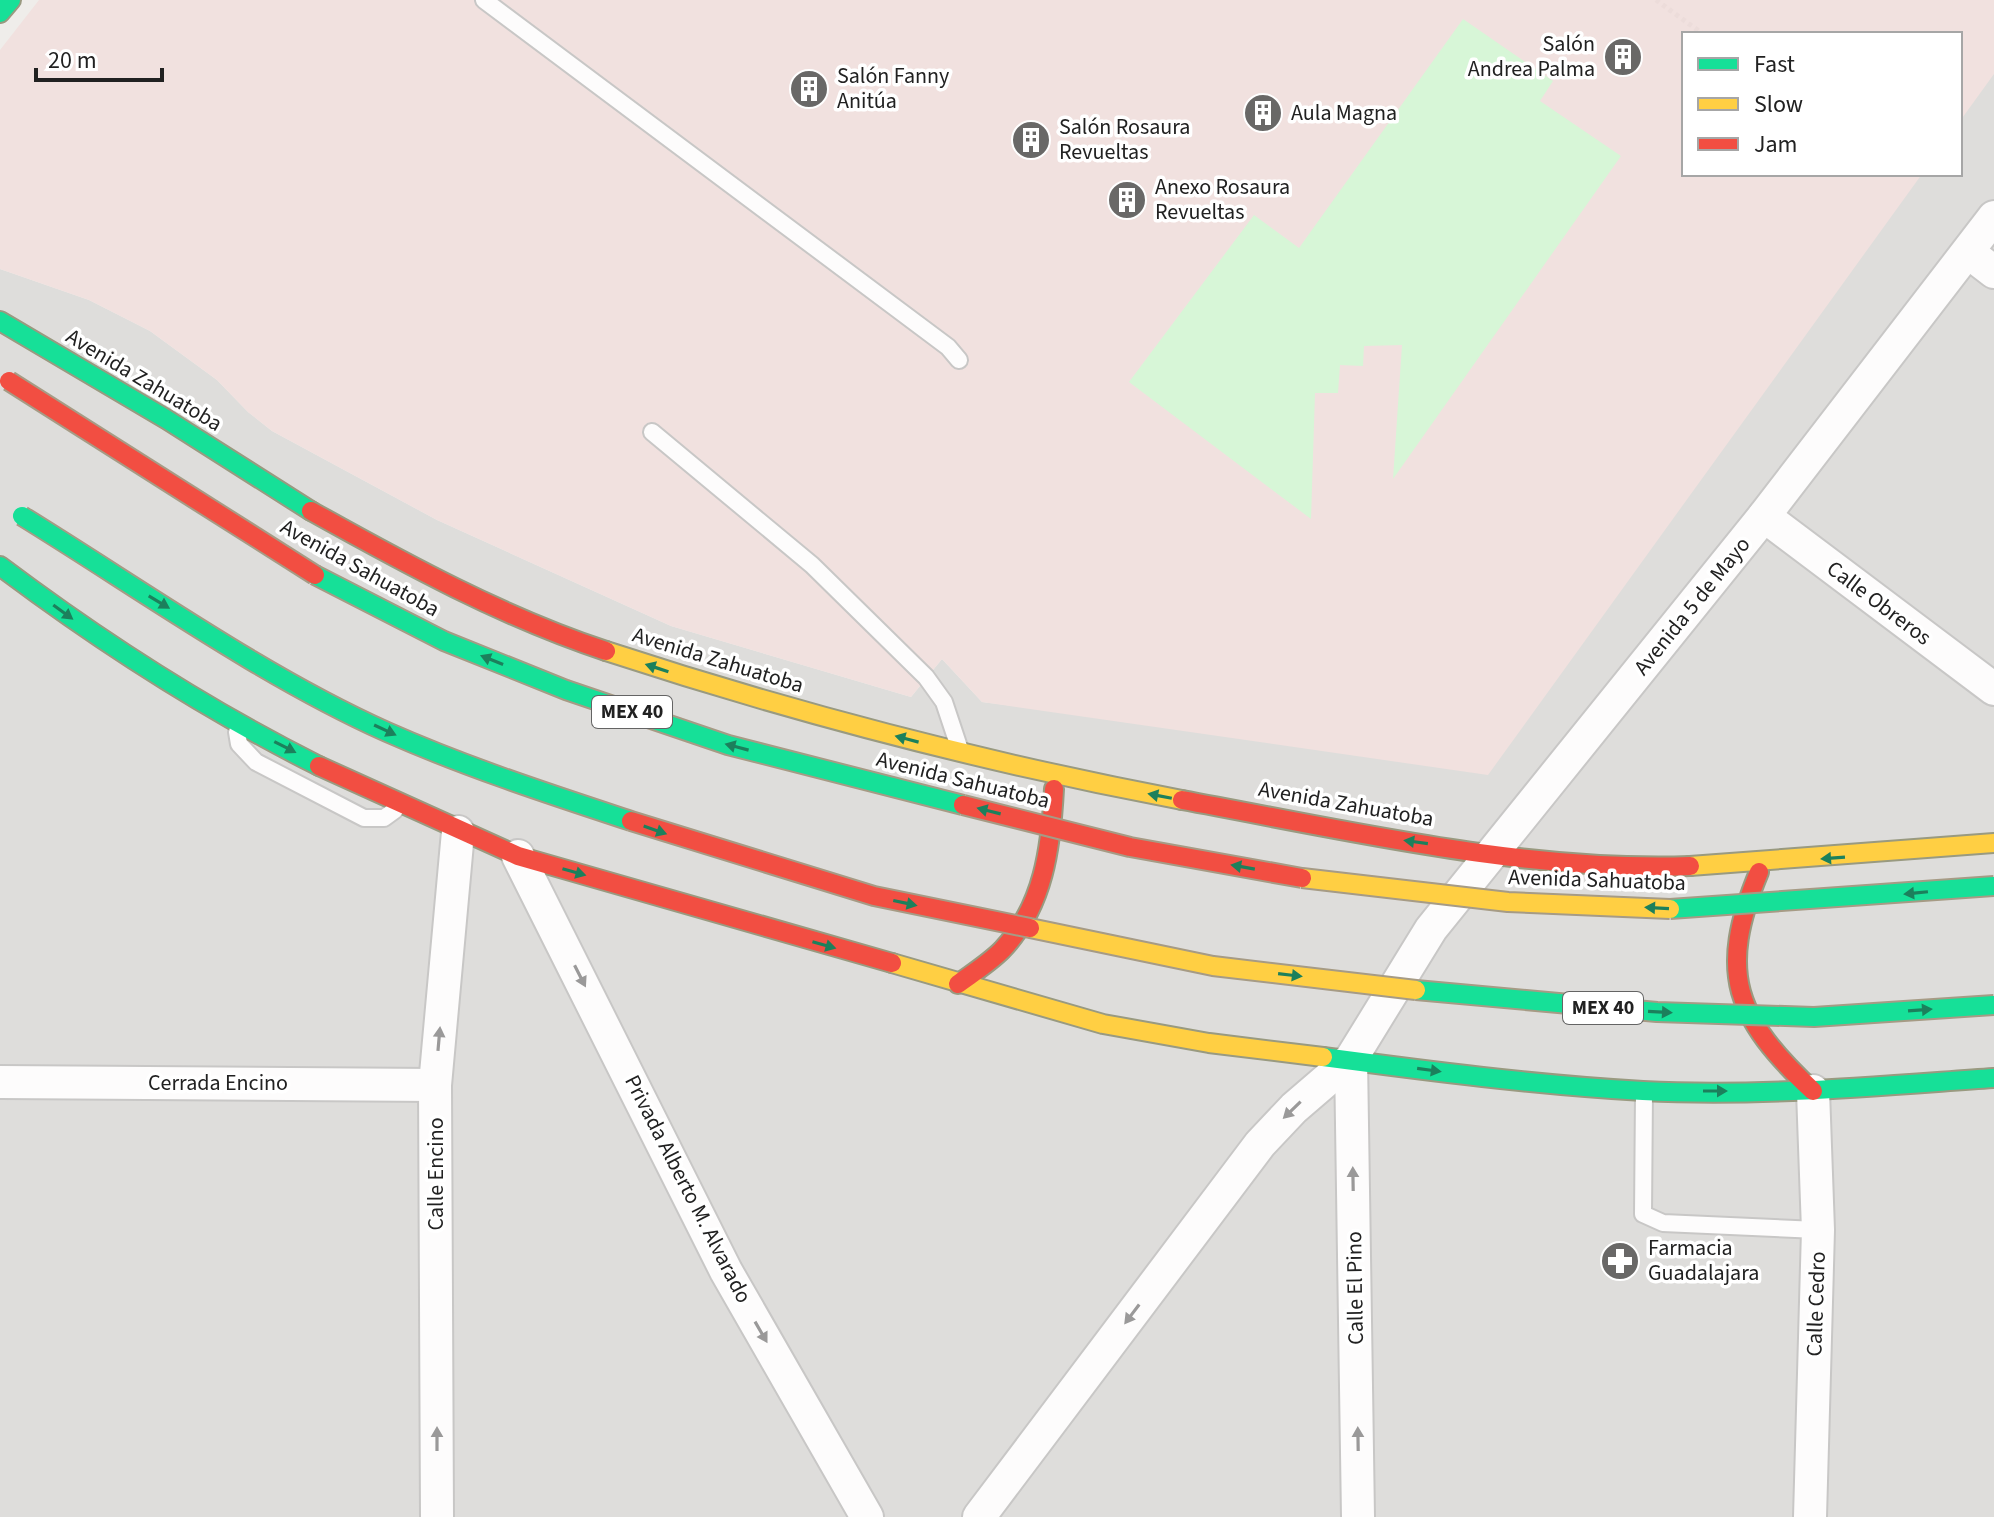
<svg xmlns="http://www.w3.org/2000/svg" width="1994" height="1517" font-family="'Source Sans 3',sans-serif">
<rect width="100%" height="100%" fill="#efedea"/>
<!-- residential -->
<path fill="#dedddb" d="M1994 0V1517H0V269L89 300 150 331 217 380 248 412 272 431 437 520 671 626 911 697 942 659 982 702 1021 707 1684 174H1960V34Z"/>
<!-- commercial -->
<path fill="#f1e1df" d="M39 0H1994V74L1960 121V34H1684V174H1922L1488 775 982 702 942 659 911 697 671 626 437 520 272 431 248 412 217 380 150 331 89 300 0 269V50Z"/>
<!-- park -->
<path fill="#d7f6d7" d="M1463 19 1553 81 1540 101 1621 156 1393 479 1402 345 1364 346 1363 366 1340 365 1338 393H1315L1311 519 1129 382 1254 215 1299 248Z"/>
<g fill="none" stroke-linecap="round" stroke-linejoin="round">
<defs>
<g id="lane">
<path d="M484 0 948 347 959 360"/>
<path d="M652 432 812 565 926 677 944 702 959 747"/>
<path d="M237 732 239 744 256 762 364 818H384L395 810"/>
<path d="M1644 1093 1643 1214 1663 1223 1818 1230"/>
</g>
<g id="street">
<path d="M1968 252 1994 272"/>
<path d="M1764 516 1994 689"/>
<path d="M518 856 726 1271 867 1517"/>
<path d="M1351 1059 1358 1517"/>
<path d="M0 1082 435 1085"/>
<path d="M437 1517 435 1085 458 832"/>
<path d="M979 1517 1260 1144 1294 1108 1351 1059 1431 929 1764 516 1994 217"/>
<path d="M1810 1517 1818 1230 1813 1091"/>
</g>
<g id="fast">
<path d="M0 13 11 0"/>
<path d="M0 321 166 419 311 511"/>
<path d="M0 566C101 642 205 709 319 766"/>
<path d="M1323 1057C1429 1071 1536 1085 1643 1091 1760 1097 1877 1086 1994 1078"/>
</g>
<g id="slow">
<path d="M606 651C795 713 987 763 1182 800"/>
<path d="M1690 866 1994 843"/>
<path d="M892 963 1103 1024 1209 1043 1323 1057"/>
</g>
<g id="jam">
<path d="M311 511C406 564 503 617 606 651"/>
<path d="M319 766 518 856 892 963"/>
<path d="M1182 800C1346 830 1524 872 1690 866"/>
<path d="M1759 872C1717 973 1735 1018 1813 1091"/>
<path d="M958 984C973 973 989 963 1002 950 1044 906 1051 847 1054 789"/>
</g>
</defs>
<!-- lane casing -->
<use href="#lane" stroke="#c8c7c6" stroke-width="20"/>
<!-- street casing -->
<use href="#street" stroke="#c8c7c6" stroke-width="36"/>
<!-- fast casing -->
<use href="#fast" stroke="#999a80" stroke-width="22"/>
<!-- slow casing -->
<use href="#slow" stroke="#999a80" stroke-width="22"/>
<!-- jam casing -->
<use href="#jam" stroke="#999a80" stroke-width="22"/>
<!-- path -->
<path stroke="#ecdcda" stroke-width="5" stroke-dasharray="4 4" stroke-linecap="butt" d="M1656 0 1703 34"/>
<!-- lane -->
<use href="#lane" stroke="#fdfcfc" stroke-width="16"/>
<!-- street -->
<use href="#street" stroke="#fdfcfc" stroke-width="32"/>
<!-- fast -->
<use href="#fast" stroke="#16e098" stroke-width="18"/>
<!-- slow -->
<use href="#slow" stroke="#ffcf43" stroke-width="18"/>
<!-- jam -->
<use href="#jam" stroke="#f24e42" stroke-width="18"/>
<defs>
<g id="fast-bridge">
<path d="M22 516C139 588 262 676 387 732 466 767 549 794 631 821"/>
<path d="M315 575 444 641 566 690 728 745 963 805"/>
<path d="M1670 909 1994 886"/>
<path d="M1416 990 1657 1012 1814 1017 1994 1005"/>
</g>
<g id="slow-bridge">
<path d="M1302 878 1508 902 1670 909"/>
<path d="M1030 928 1213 966 1416 990"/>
</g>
<g id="jam-bridge">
<path d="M9 381 315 575"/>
<path d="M963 805 1130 847 1302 878"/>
<path d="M631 821 874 896 1030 928"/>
</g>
</defs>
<!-- fast-bridge casing -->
<use href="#fast-bridge" stroke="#a69b85" stroke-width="22" stroke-linecap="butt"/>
<!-- slow-bridge casing -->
<use href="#slow-bridge" stroke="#a69b85" stroke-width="22" stroke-linecap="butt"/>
<!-- jam-bridge casing -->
<use href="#jam-bridge" stroke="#a69b85" stroke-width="22" stroke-linecap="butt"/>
<!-- fast-bridge -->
<use href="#fast-bridge" stroke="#16e098" stroke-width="18"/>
<!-- slow-bridge -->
<use href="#slow-bridge" stroke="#ffcf43" stroke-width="18"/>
<!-- jam-bridge -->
<use href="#jam-bridge" stroke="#f24e42" stroke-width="18"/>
</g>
<!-- one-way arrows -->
<defs><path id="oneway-solid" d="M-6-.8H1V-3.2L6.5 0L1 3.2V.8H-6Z" transform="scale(2)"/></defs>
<g fill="#1c805c">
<use href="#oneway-solid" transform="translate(159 602) rotate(31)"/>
<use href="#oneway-solid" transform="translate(63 612) rotate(36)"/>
<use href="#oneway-solid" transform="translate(492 660) rotate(-158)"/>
<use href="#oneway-solid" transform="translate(657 668) rotate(-162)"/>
<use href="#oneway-solid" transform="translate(385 730) rotate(25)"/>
<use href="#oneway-solid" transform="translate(907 739) rotate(-165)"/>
<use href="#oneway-solid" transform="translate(285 747) rotate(27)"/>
<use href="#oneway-solid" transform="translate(737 747) rotate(-165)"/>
<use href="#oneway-solid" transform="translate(1160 796) rotate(-169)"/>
<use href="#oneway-solid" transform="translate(989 811) rotate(-166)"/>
<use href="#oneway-solid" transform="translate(655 830) rotate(19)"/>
<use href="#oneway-solid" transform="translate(1416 842) rotate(-172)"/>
<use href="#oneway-solid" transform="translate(1833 858) rotate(176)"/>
<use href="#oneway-solid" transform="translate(1243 867) rotate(-170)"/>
<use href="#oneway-solid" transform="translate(574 872) rotate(16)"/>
<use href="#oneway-solid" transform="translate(1916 893) rotate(174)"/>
<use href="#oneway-solid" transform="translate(905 903) rotate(12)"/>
<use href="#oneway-solid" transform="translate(1657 908) rotate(-177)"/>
<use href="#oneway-solid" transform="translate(824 945) rotate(16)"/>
<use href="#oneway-solid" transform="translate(1290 975) rotate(7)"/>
<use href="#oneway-solid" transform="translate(1920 1010) rotate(-4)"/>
<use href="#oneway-solid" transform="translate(1660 1012) rotate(3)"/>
<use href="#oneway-solid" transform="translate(1429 1070) rotate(8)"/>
<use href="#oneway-solid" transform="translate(1715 1091)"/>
</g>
<g fill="#9a9999">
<use href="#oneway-solid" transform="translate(580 976) rotate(63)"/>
<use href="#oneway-solid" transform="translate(439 1039) rotate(-85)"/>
<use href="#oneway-solid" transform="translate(1292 1110) rotate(136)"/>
<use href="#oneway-solid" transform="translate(1353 1179) rotate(-91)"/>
<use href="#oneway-solid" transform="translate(1132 1314) rotate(127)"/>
<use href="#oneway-solid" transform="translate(761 1332) rotate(60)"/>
<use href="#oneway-solid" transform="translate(437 1439) rotate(-90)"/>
<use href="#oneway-solid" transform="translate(1358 1439) rotate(-91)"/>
</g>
<!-- icons -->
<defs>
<symbol id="building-disc" viewBox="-11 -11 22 22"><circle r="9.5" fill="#696867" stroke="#fff"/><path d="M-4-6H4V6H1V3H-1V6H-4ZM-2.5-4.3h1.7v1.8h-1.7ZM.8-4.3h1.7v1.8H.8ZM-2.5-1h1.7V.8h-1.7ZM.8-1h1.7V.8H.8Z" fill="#fff"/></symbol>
<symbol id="pharmacy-disc" viewBox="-11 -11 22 22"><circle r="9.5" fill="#696867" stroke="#fff"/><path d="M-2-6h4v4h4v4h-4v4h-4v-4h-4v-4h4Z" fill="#fff"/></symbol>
</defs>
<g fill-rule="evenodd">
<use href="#building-disc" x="1601" y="35" width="44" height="44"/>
<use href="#building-disc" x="787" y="67" width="44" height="44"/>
<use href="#building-disc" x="1241" y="91" width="44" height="44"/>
<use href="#building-disc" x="1009" y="118" width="44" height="44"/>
<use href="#building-disc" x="1105" y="178" width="44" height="44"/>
<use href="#pharmacy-disc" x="1598" y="1239" width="44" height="44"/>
</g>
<g text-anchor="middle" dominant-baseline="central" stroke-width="7" stroke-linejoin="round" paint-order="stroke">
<!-- shield labels -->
<g fill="#fff" stroke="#646464" stroke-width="2">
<rect x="592" y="696" width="80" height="32" rx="6"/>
<rect x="1563" y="992" width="80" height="32" rx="6"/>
</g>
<g font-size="20" font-weight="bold" fill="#212121">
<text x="632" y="712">MEX 40</text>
<text x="1603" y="1008">MEX 40</text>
</g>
<!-- poi labels -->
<g font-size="22" fill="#212121" stroke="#fff" text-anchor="start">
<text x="1595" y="44" text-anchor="end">Salón<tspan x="1595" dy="25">Andrea Palma</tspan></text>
<text x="837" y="76">Salón Fanny<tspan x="837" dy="25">Anitúa</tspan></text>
<text x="1291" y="113">Aula Magna</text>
<text x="1059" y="127">Salón Rosaura<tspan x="1059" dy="25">Revueltas</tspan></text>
<text x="1155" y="187">Anexo Rosaura<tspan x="1155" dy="25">Revueltas</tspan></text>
<text x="1648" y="1248">Farmacia<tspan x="1648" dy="25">Guadalajara</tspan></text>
</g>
<!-- street labels -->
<g font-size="22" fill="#212121" stroke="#fff">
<text transform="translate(144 380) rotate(31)">Avenida Zahuatoba</text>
<text transform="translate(360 568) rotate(29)">Avenida Sahuatoba</text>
<text transform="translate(1879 603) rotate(37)">Calle Obreros</text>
<text transform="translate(1692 606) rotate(-51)">Avenida 5 de Mayo</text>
<text transform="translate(718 660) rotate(17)">Avenida Zahuatoba</text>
<text transform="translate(963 780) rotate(14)">Avenida Sahuatoba</text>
<text transform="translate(1346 804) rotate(10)">Avenida Zahuatoba</text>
<text transform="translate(1597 880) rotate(2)">Avenida Sahuatoba</text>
<text x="218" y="1083">Cerrada Encino</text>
<text transform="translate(436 1174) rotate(-90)">Calle Encino</text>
<text transform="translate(688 1189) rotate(63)">Privada Alberto M. Alvarado</text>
<text transform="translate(1355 1288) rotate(-91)">Calle El Pino</text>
<text transform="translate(1816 1304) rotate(-88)">Calle Cedro</text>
</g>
</g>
<!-- legend -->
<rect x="1682" y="32" width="280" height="144" fill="#ffffff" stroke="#a6a6a6" stroke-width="2"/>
<rect x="1698" y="58" width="40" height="12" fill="#16e098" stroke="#a6a6a6" stroke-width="2"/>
<text x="1754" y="72" font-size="24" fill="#212121">Fast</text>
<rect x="1698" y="98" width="40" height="12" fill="#ffcf43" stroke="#a6a6a6" stroke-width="2"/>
<text x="1754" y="112" font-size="24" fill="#212121">Slow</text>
<rect x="1698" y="138" width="40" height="12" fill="#f24e42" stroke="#a6a6a6" stroke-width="2"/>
<text x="1754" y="152" font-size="24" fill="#212121">Jam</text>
<!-- scale -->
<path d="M36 68v12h126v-12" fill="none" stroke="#212121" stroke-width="4"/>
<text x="48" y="68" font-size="24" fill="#212121" stroke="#ffffff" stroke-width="6" paint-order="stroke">20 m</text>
</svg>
